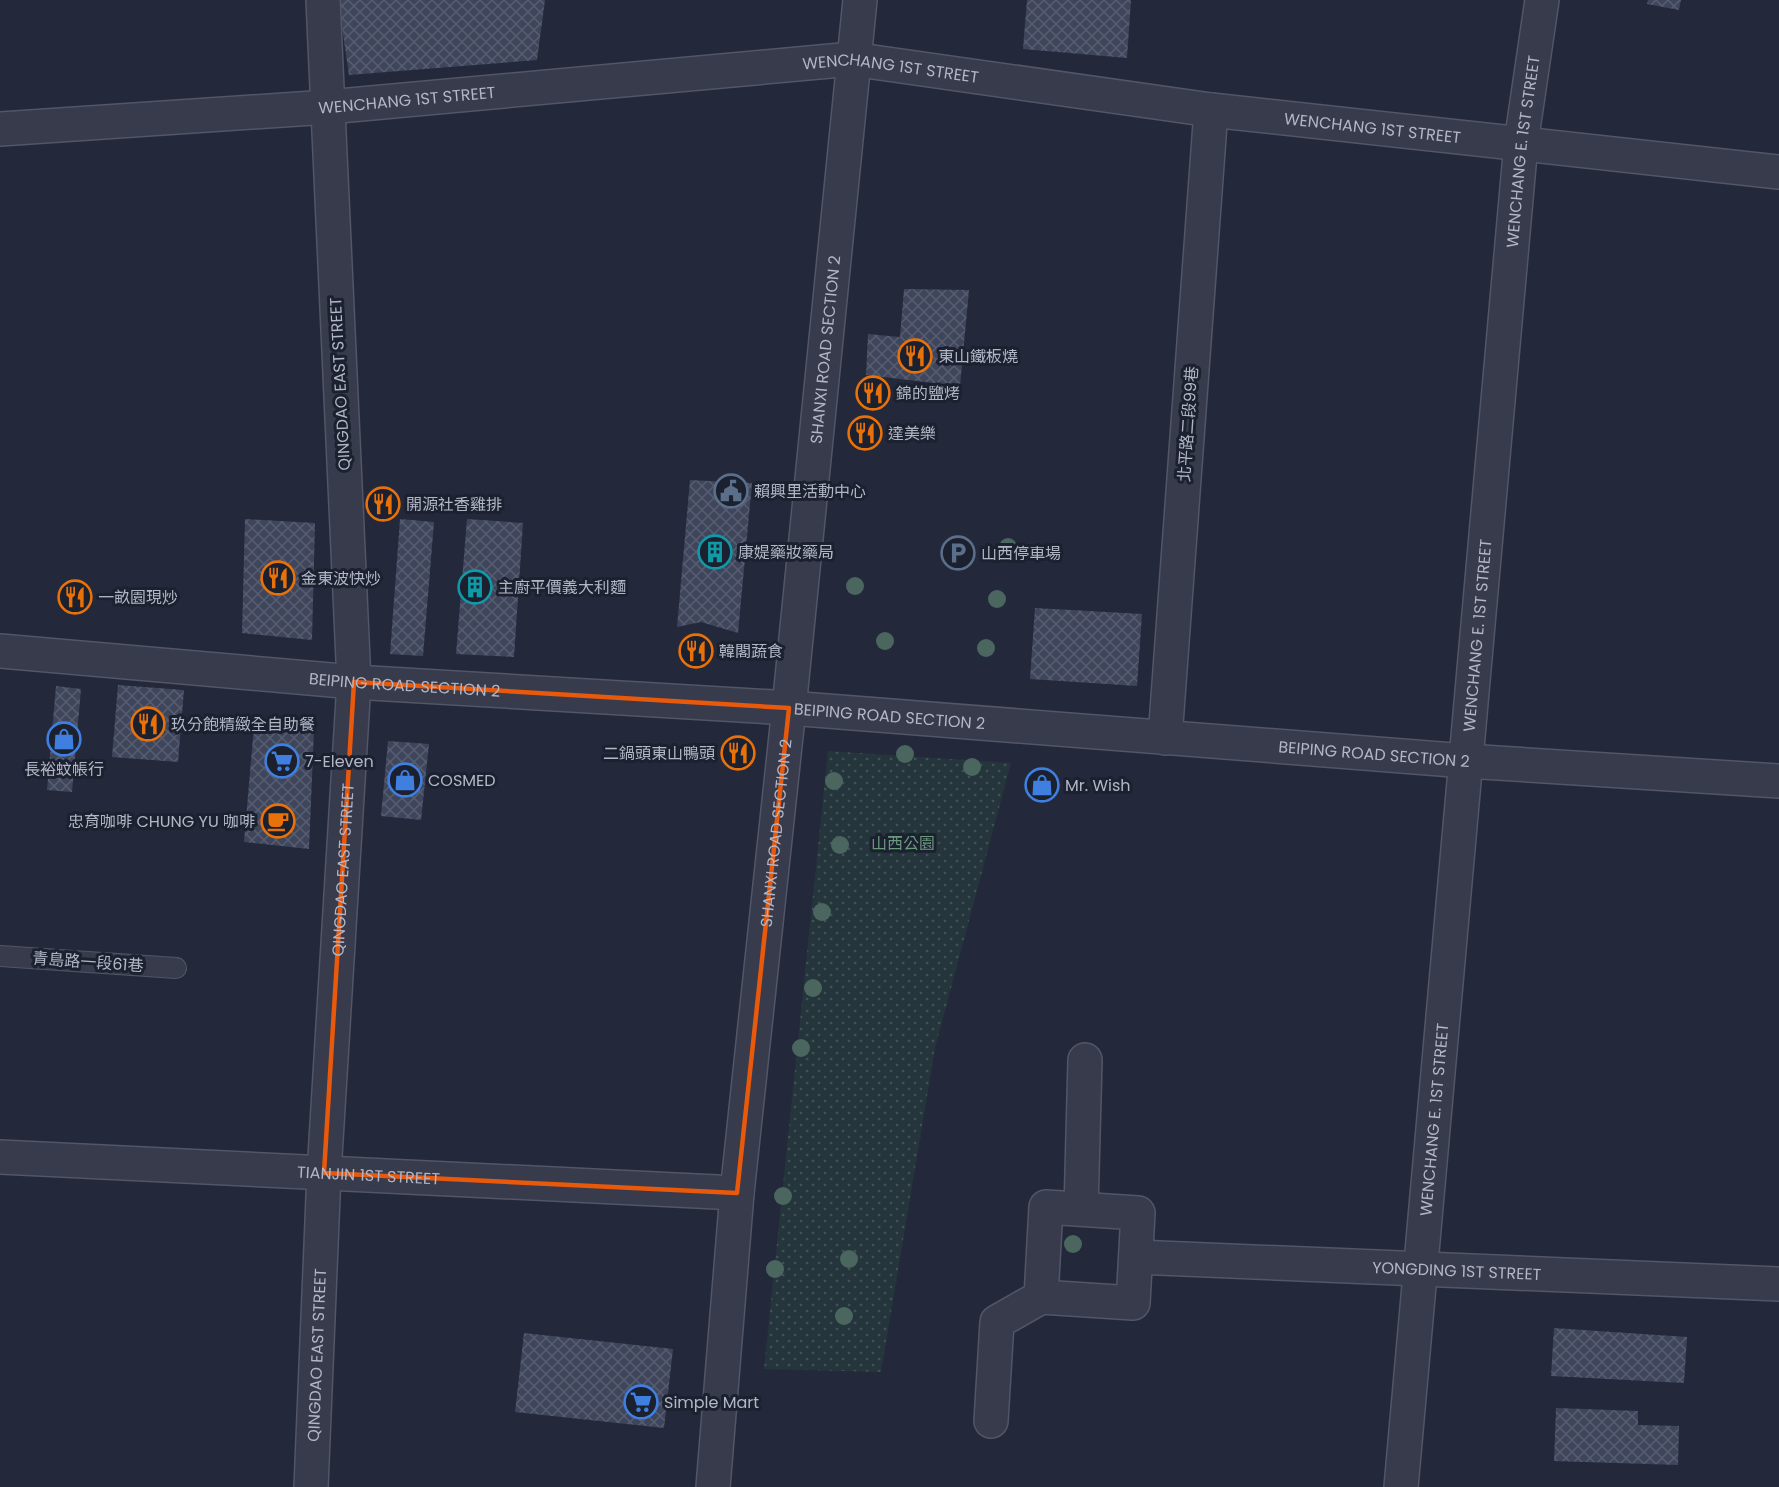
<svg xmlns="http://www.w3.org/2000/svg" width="1779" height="1487" font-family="Poppins,'Noto Sans TC',sans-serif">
<defs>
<pattern id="park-dots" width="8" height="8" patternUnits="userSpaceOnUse" patternTransform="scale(1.5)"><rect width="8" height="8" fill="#25353c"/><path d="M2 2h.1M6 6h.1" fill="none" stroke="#425057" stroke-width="1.8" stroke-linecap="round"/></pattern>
<pattern id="building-cross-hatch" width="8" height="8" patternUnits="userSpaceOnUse" patternTransform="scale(1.5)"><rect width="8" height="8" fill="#3f455b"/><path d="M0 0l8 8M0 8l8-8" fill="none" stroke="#585e71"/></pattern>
</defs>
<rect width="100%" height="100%" fill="#23293b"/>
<!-- park -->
<path fill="url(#park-dots)" d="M828 751 1011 763 935 1048 881 1372 764 1369Z"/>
<!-- building -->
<g fill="url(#building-cross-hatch)">
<path d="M338 0H545L537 60 349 75Z"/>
<path d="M1027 0H1131L1127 58 1023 49Z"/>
<path d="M1648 0H1681L1679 10 1647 4Z"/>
<path d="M904 289 969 290 960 386 866 375 868 334 900 337Z"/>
<path d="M690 480 752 483 738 633 701 622 677 627Z"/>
<path d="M245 519 315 523 312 640 242 633Z"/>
<path d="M400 519 434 522 423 656 390 654Z"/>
<path d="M467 519 523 523 514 657 456 654Z"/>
<path d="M1035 608 1142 614 1137 686 1030 679Z"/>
<path d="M118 685 184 690 178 762 112 757Z"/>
<path d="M56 686 81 689 72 792 47 790Z"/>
<path d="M254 726 314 730 309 849 244 842Z"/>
<path d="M388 741 429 744 421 820 381 816Z"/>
<path d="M1554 1328 1687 1337 1684 1383 1551 1376Z"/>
<path d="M524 1333 673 1349 664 1428 515 1412Z"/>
<path d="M1556 1408 1638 1411V1425L1679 1426 1678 1465 1554 1461Z"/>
</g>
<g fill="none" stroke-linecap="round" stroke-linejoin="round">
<defs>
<path id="lane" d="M0 956 176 968"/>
<g id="street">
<path id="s1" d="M0 129 328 107 852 59 1211 110 1779 172"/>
<path id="s2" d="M0 651 354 682 789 708 1466 761 1779 781"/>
<path d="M1165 738 1211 110"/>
<path id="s3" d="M0 1157 737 1193"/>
<path d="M1081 1209 1085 1060"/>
<path id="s4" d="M1136 1257 1779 1284"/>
<path d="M991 1421 997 1322 1041 1297 1046 1207 1138 1213 1133 1303 1041 1297"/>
<path id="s5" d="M311 1487 324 1173 354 682 323 0"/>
<path id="s6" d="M713 1487 737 1193 789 708 860 0"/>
<path id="s7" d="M1401 1487 1521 143 1542 0"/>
</g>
</defs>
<!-- lane casing -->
<use href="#lane" stroke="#525666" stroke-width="22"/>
<!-- street casing -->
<use href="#street" stroke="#525666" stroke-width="36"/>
<!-- lane -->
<use href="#lane" stroke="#373b4c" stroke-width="20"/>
<!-- street -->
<use href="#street" stroke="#373b4c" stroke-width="33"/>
</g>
<!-- trees -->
<g fill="#4a665f">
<circle cx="1008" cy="547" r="9"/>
<circle cx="855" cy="586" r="9"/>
<circle cx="997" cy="599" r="9"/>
<circle cx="885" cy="641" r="9"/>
<circle cx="986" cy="648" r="9"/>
<circle cx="905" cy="754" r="9"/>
<circle cx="972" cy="767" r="9"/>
<circle cx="834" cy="781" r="9"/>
<circle cx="840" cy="845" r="9"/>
<circle cx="822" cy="912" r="9"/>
<circle cx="813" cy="988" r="9"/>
<circle cx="801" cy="1048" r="9"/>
<circle cx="783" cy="1196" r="9"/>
<circle cx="1073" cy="1244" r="9"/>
<circle cx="849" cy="1259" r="9"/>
<circle cx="775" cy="1269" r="9"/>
<circle cx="844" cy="1316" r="9"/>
</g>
<!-- marked area -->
<path fill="none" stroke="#e8590c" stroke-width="4.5" stroke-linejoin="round" d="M354 682 789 708 737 1193 324 1173Z"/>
<!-- icons -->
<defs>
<symbol id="restaurant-ring" viewBox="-11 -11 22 22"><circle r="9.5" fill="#1c2130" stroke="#e8710a" stroke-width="1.5"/><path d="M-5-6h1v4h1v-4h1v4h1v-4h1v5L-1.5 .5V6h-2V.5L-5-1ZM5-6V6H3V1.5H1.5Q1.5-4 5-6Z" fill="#e8710a"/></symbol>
<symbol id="civic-ring" viewBox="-11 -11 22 22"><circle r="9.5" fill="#1c2130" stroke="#5c6f8a" stroke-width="1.5"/><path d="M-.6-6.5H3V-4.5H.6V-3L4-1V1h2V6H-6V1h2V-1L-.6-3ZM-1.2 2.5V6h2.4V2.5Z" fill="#5c6f8a"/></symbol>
<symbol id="building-ring" viewBox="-11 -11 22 22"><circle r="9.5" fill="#1c2130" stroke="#0f9aa8" stroke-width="1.5"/><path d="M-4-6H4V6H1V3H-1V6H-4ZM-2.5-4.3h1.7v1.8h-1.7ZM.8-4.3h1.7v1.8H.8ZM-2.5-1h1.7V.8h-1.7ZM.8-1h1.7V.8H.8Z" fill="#0f9aa8"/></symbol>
<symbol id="parking-ring" viewBox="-11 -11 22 22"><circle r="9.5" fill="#1c2130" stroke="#5c6f8a" stroke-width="1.5"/><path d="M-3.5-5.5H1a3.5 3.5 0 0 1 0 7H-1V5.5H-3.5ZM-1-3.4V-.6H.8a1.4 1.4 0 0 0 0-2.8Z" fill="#5c6f8a"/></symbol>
<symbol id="shop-ring" viewBox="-11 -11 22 22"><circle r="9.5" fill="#1c2130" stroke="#3f7fe0" stroke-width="1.5"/><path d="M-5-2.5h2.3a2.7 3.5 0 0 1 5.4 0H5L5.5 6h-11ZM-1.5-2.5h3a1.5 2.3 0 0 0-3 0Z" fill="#3f7fe0"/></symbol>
<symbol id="supermarket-ring" viewBox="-11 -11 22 22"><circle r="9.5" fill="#1c2130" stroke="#3f7fe0" stroke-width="1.5"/><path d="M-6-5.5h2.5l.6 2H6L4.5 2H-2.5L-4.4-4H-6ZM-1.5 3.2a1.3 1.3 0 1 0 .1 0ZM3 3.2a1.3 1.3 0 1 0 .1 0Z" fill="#3f7fe0"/></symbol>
<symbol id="cafe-ring" viewBox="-11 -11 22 22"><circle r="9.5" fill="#1c2130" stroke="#e8710a" stroke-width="1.5"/><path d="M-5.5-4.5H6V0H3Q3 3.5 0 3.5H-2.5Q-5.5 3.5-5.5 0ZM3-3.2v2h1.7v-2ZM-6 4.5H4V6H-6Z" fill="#e8710a"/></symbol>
</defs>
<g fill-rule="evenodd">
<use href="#restaurant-ring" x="896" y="337" width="38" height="38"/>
<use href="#restaurant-ring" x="854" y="374" width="38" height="38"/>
<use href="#restaurant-ring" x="846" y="414" width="38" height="38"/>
<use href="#civic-ring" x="712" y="472" width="38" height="38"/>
<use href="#restaurant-ring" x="364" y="485" width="38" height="38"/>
<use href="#building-ring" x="696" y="533" width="38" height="38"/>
<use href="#parking-ring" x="939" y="534" width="38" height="38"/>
<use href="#restaurant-ring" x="259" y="559" width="38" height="38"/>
<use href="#building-ring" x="456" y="568" width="38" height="38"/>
<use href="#restaurant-ring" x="56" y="578" width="38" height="38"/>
<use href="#restaurant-ring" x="677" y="632" width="38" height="38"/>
<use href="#restaurant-ring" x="129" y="705" width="38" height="38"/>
<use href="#shop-ring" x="45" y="720" width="38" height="38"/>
<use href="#restaurant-ring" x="719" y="734" width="38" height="38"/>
<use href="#supermarket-ring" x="263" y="742" width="38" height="38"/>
<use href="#shop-ring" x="386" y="761" width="38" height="38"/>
<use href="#shop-ring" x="1023" y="766" width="38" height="38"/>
<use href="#cafe-ring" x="259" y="802" width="38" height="38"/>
<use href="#supermarket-ring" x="622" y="1383" width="38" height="38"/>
</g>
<g text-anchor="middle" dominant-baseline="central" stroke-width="6" stroke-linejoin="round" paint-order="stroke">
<!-- street labels -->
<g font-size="16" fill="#b2b6c7" stroke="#1c2130">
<text stroke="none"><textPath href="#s1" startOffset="894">WENCHANG 1ST STREET</textPath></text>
<text stroke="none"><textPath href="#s1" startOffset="408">WENCHANG 1ST STREET</textPath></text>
<text stroke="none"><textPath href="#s1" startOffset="1380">WENCHANG 1ST STREET</textPath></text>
<text stroke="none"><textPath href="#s7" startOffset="1341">WENCHANG E. 1ST STREET</textPath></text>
<text stroke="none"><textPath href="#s6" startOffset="1143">SHANXI ROAD SECTION 2</textPath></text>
<text transform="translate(340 384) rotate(-93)">QINGDAO EAST STREET</text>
<text transform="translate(1188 424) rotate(-86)">北平路二段99巷</text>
<text stroke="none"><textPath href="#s7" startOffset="855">WENCHANG E. 1ST STREET</textPath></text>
<text stroke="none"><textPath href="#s2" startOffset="406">BEIPING ROAD SECTION 2</textPath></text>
<text stroke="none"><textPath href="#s2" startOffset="892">BEIPING ROAD SECTION 2</textPath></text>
<text stroke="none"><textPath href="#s2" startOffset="1378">BEIPING ROAD SECTION 2</textPath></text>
<text stroke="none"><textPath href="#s6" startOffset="657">SHANXI ROAD SECTION 2</textPath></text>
<text stroke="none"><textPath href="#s5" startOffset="618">QINGDAO EAST STREET</textPath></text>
<text transform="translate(88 962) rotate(4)">青島路一段61巷</text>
<text stroke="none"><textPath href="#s7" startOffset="369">WENCHANG E. 1ST STREET</textPath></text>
<text stroke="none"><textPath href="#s3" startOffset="369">TIANJIN 1ST STREET</textPath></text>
<text stroke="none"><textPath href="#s4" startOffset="321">YONGDING 1ST STREET</textPath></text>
<text stroke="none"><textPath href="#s5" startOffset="132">QINGDAO EAST STREET</textPath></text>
</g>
<!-- poi labels -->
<g font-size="16" fill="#b2b6c7" stroke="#1c2130" text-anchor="start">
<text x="938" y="356">東山鐵板燒</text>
<text x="896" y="393">錦的鹽烤</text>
<text x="888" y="433">達美樂</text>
<text x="754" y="491">賴興里活動中心</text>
<text x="406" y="504">開源社香雞排</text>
<text x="738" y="552">康媞藥妝藥局</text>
<text x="981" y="553">山西停車場</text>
<text x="301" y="578">金東波快炒</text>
<text x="498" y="587">主廚平價義大利麵</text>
<text x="98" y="597">一畝園現炒</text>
<text x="719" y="651">韓閣蔬食</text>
<text x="171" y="724">玖分飽精緻全自助餐</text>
<text x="715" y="753" text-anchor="end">二鍋頭東山鴨頭</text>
<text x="305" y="761">7-Eleven</text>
<text x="64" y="769" text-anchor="middle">長裕蚊帳行</text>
<text x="428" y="780">COSMED</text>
<text x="1065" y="785">Mr. Wish</text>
<text x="255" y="821" text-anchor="end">忠育咖啡 CHUNG YU 咖啡</text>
<text x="664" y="1402">Simple Mart</text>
</g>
<!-- park labels -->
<g font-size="16" fill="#6a987d" stroke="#1c2130">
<text x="903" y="843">山西公園</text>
</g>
</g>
</svg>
